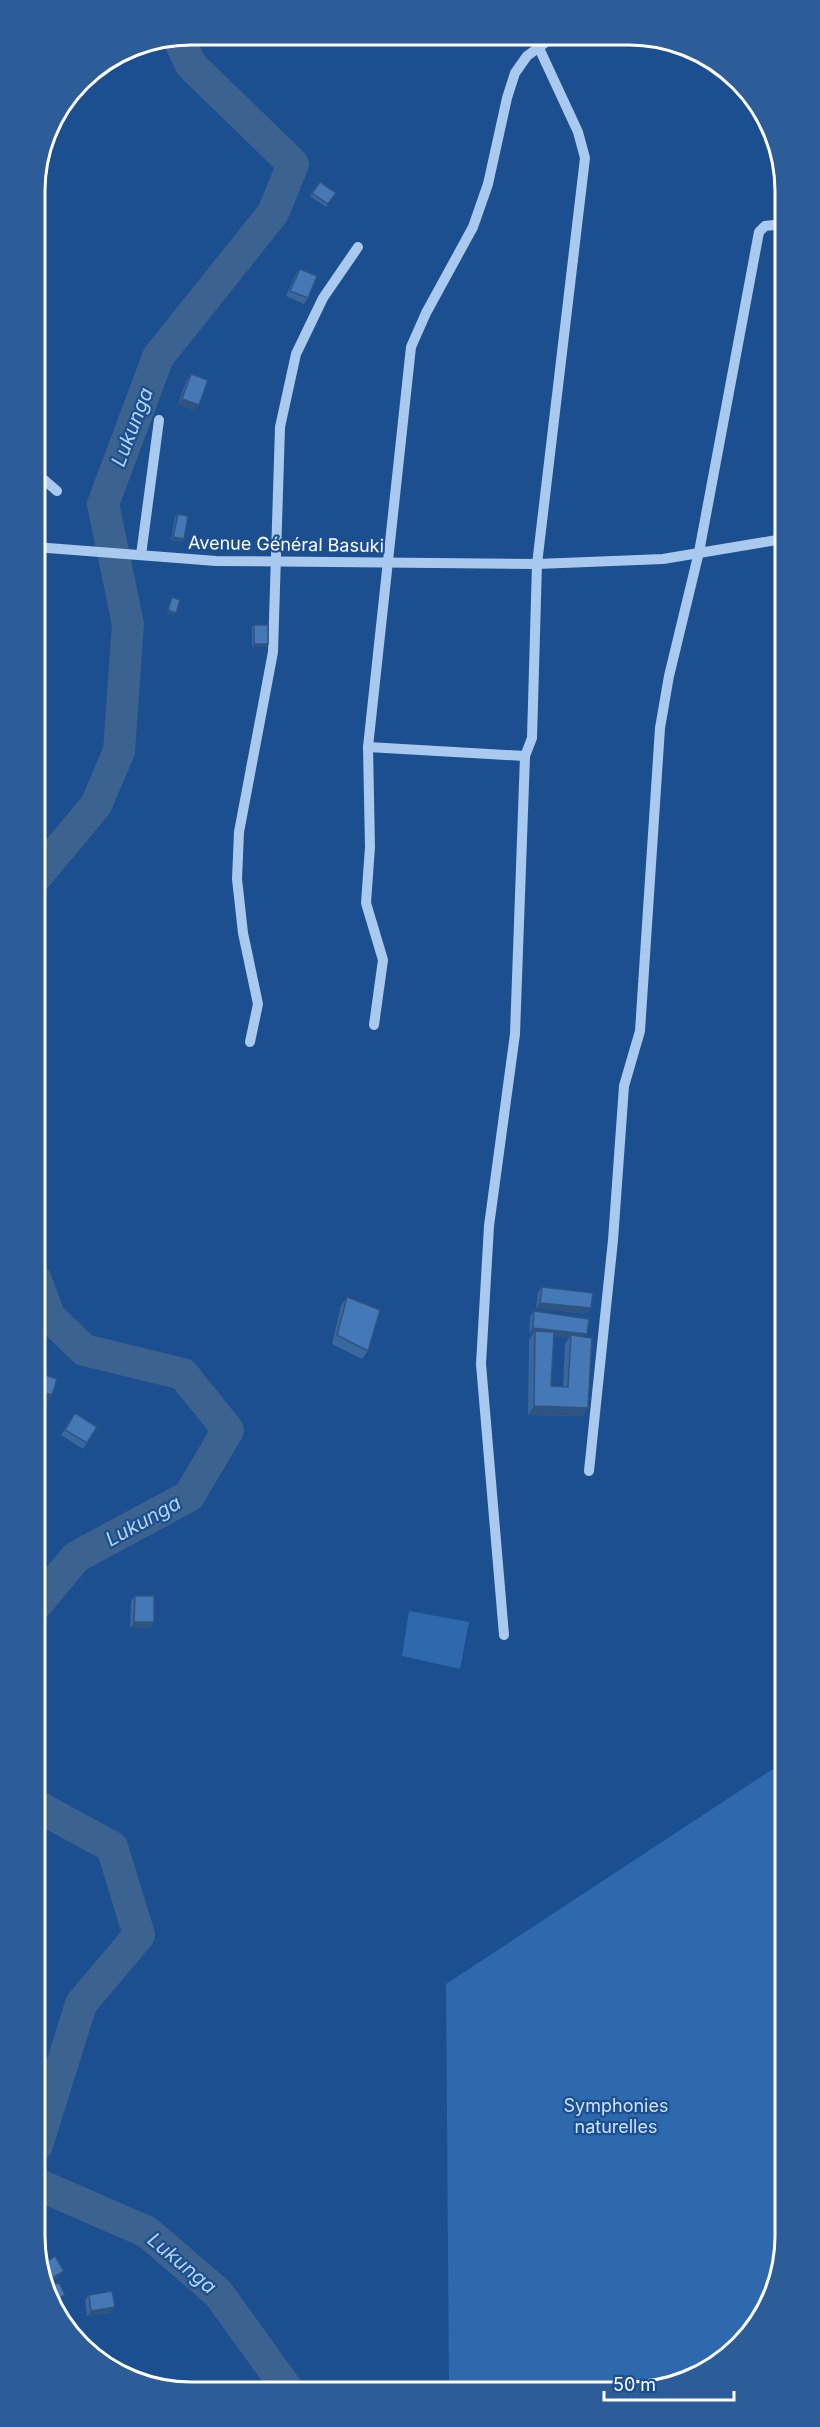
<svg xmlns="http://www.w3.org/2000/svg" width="820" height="2427" font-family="Inter,sans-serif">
<rect width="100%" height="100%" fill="#1b4f8f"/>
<!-- green -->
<g fill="#2e69ad">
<path d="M409 1611 469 1622 460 1669 402 1656Z"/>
<path d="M785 1761V2246L774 2296 747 2339 708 2371 660 2389H449L446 1984Z"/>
</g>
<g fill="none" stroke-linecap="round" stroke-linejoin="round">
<!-- river -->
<g stroke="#3c6290" stroke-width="32">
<path d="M36 877 96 805 119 751 128 624 103 504 158 357 273 213 293 164 191 65 178 37"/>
<path d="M36 1280 49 1316 84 1350 183 1374 228 1430 189 1496 76 1557 37 1604"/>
<path d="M37 1806 112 1847 139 1935 81 2004 37 2145"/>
<path d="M37 2184 147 2232 218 2293 288 2390"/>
</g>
<!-- minor -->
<g stroke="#a9c9ee" stroke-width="10">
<path d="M35 472 57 491"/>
<path d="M35 547 216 561 537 564 663 559 783 539"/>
<path d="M141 555 159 420"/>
<path d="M368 747 525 756"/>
<path d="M374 1025 383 960 366 903 370 847 368 747 411 347 426 313 473 227 488 184 507 98 515 73 527 56 553 37"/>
<path d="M250 1042 258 1004 243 933 237 879 239 832 273 652 280 427 296 354 323 298 358 247"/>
<path d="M589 1471 613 1240 624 1086 640 1031 660 728 669 676 699 552 759 232 765 226 783 224"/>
<path d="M504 1635 481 1364 489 1226 515 1034 525 756 532 738 537 564 585 158 578 132 539 48"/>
</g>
</g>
<!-- wall -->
<g fill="#3a679d" fill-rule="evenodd">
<path d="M320 182 336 193 326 207 310 196Z"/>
<path d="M300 269 308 298 304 304 286 296 296 274Z"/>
<path d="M191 374 195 411 178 404 187 380Z"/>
<path d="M178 514 184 539 182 542 171 540 175 517Z"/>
<path d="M254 625 268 644 266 647H252V627Z"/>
<path d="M542 1287 587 1314 536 1308 538 1292Z"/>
<path d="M347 1297 368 1351 362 1359 332 1344 341 1306Z"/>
<path d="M534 1311 587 1334 585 1337 588 1408 582 1416 528 1415 529 1340 533 1334 529 1333 530 1316ZM554 1336 569 1338 565 1344 563 1386H551Z"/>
<path d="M71 1419 87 1443 83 1449 61 1435Z"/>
<path d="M135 1596 150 1628H130L131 1601Z"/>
<path d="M89 2295 111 2313 87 2316 85 2300Z"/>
</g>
<!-- shaded-wall -->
<g fill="#305480">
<path d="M182 399 199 405 195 411 178 404Z"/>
<path d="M173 537 184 539 182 542 171 540Z"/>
<path d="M168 610 176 613 174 616 166 613Z"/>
<path d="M254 644H268L266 647H252Z"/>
<path d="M540 1303 591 1308 587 1314 536 1308Z"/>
<path d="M533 1328 587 1334 583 1340 571 1335 569 1338 534 1334 535 1331 533 1334 529 1333Z"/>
<path d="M36 1390 52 1395 48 1401 36 1397Z"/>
<path d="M534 1406 588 1408 582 1416 528 1415Z"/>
<path d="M134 1622H154L150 1628H130Z"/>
<path d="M64 2271 60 2277 47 2285 46 2282Z"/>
<path d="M65 2295 63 2298 56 2301 55 2300Z"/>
<path d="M115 2307 111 2313 87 2316 91 2311Z"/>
</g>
<!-- building -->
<g fill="#4478b7" stroke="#305480" stroke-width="1.5">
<path d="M320 182 336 193 328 204 312 193Z"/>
<path d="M300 269 317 276 308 298 290 291Z"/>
<path d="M35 310 46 313 36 345 35 344Z"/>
<path d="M191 374 208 380 199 405 182 399Z"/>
<path d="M178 514 188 516 184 539 173 537Z"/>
<path d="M172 597 180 600 176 613 168 610Z"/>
<rect x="254" y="625" width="14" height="19"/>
<path d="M542 1287 593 1293 591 1308 540 1303Z"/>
<path d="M347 1297 380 1310 368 1351 337 1335Z"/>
<path d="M534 1311 589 1319 587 1334 533 1328Z"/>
<path d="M535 1331 554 1332 551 1386 568 1387 571 1335 592 1338 588 1408 534 1406Z"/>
<path d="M36 1372 57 1379 52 1395 36 1390Z"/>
<path d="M75 1413 97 1427 87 1443 65 1430Z"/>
<path d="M135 1596H154V1622H134Z"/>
<path d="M55 2256 64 2271 46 2282 38 2267Z"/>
<path d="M59 2282 65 2295 55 2300 49 2287Z"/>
<path d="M112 2291 115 2307 91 2311 89 2295Z"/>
</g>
<g text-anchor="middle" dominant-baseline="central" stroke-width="4.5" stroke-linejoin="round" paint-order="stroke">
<!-- street labels -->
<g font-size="18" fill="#fff" stroke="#1b4f8f">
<text transform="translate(286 544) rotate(1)">Avenue Général Basuki</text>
</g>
<!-- park labels -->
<g font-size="18" fill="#cfe3fa" stroke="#1b4f8f">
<text x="616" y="2105">Symphonies<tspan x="616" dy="21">naturelles</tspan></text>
</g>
<!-- water labels -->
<g font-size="20" font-style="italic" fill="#b5d3f5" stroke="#1b4f8f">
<text transform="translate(132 427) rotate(-69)">Lukunga</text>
<text transform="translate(143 1521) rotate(-29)">Lukunga</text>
<text transform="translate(182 2263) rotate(40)">Lukunga</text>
</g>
</g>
<!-- crop -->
<path d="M0 0H820V2427H0ZM191 45H629A146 146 0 0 1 775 191V2236A146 146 0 0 1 629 2382H191A146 146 0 0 1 45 2236V191A146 146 0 0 1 191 45Z" fill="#2d5d98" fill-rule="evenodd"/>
<path fill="none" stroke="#fff" stroke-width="3" d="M191 45H629A146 146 0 0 1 775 191V2236A146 146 0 0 1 629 2382H191A146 146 0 0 1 45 2236V191A146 146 0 0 1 191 45Z"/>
<!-- scale -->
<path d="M604 2391v9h130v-9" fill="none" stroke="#ffffff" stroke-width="3"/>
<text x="613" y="2391" font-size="18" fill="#ffffff" stroke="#1b4f8f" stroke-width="4.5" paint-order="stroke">50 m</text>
</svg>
